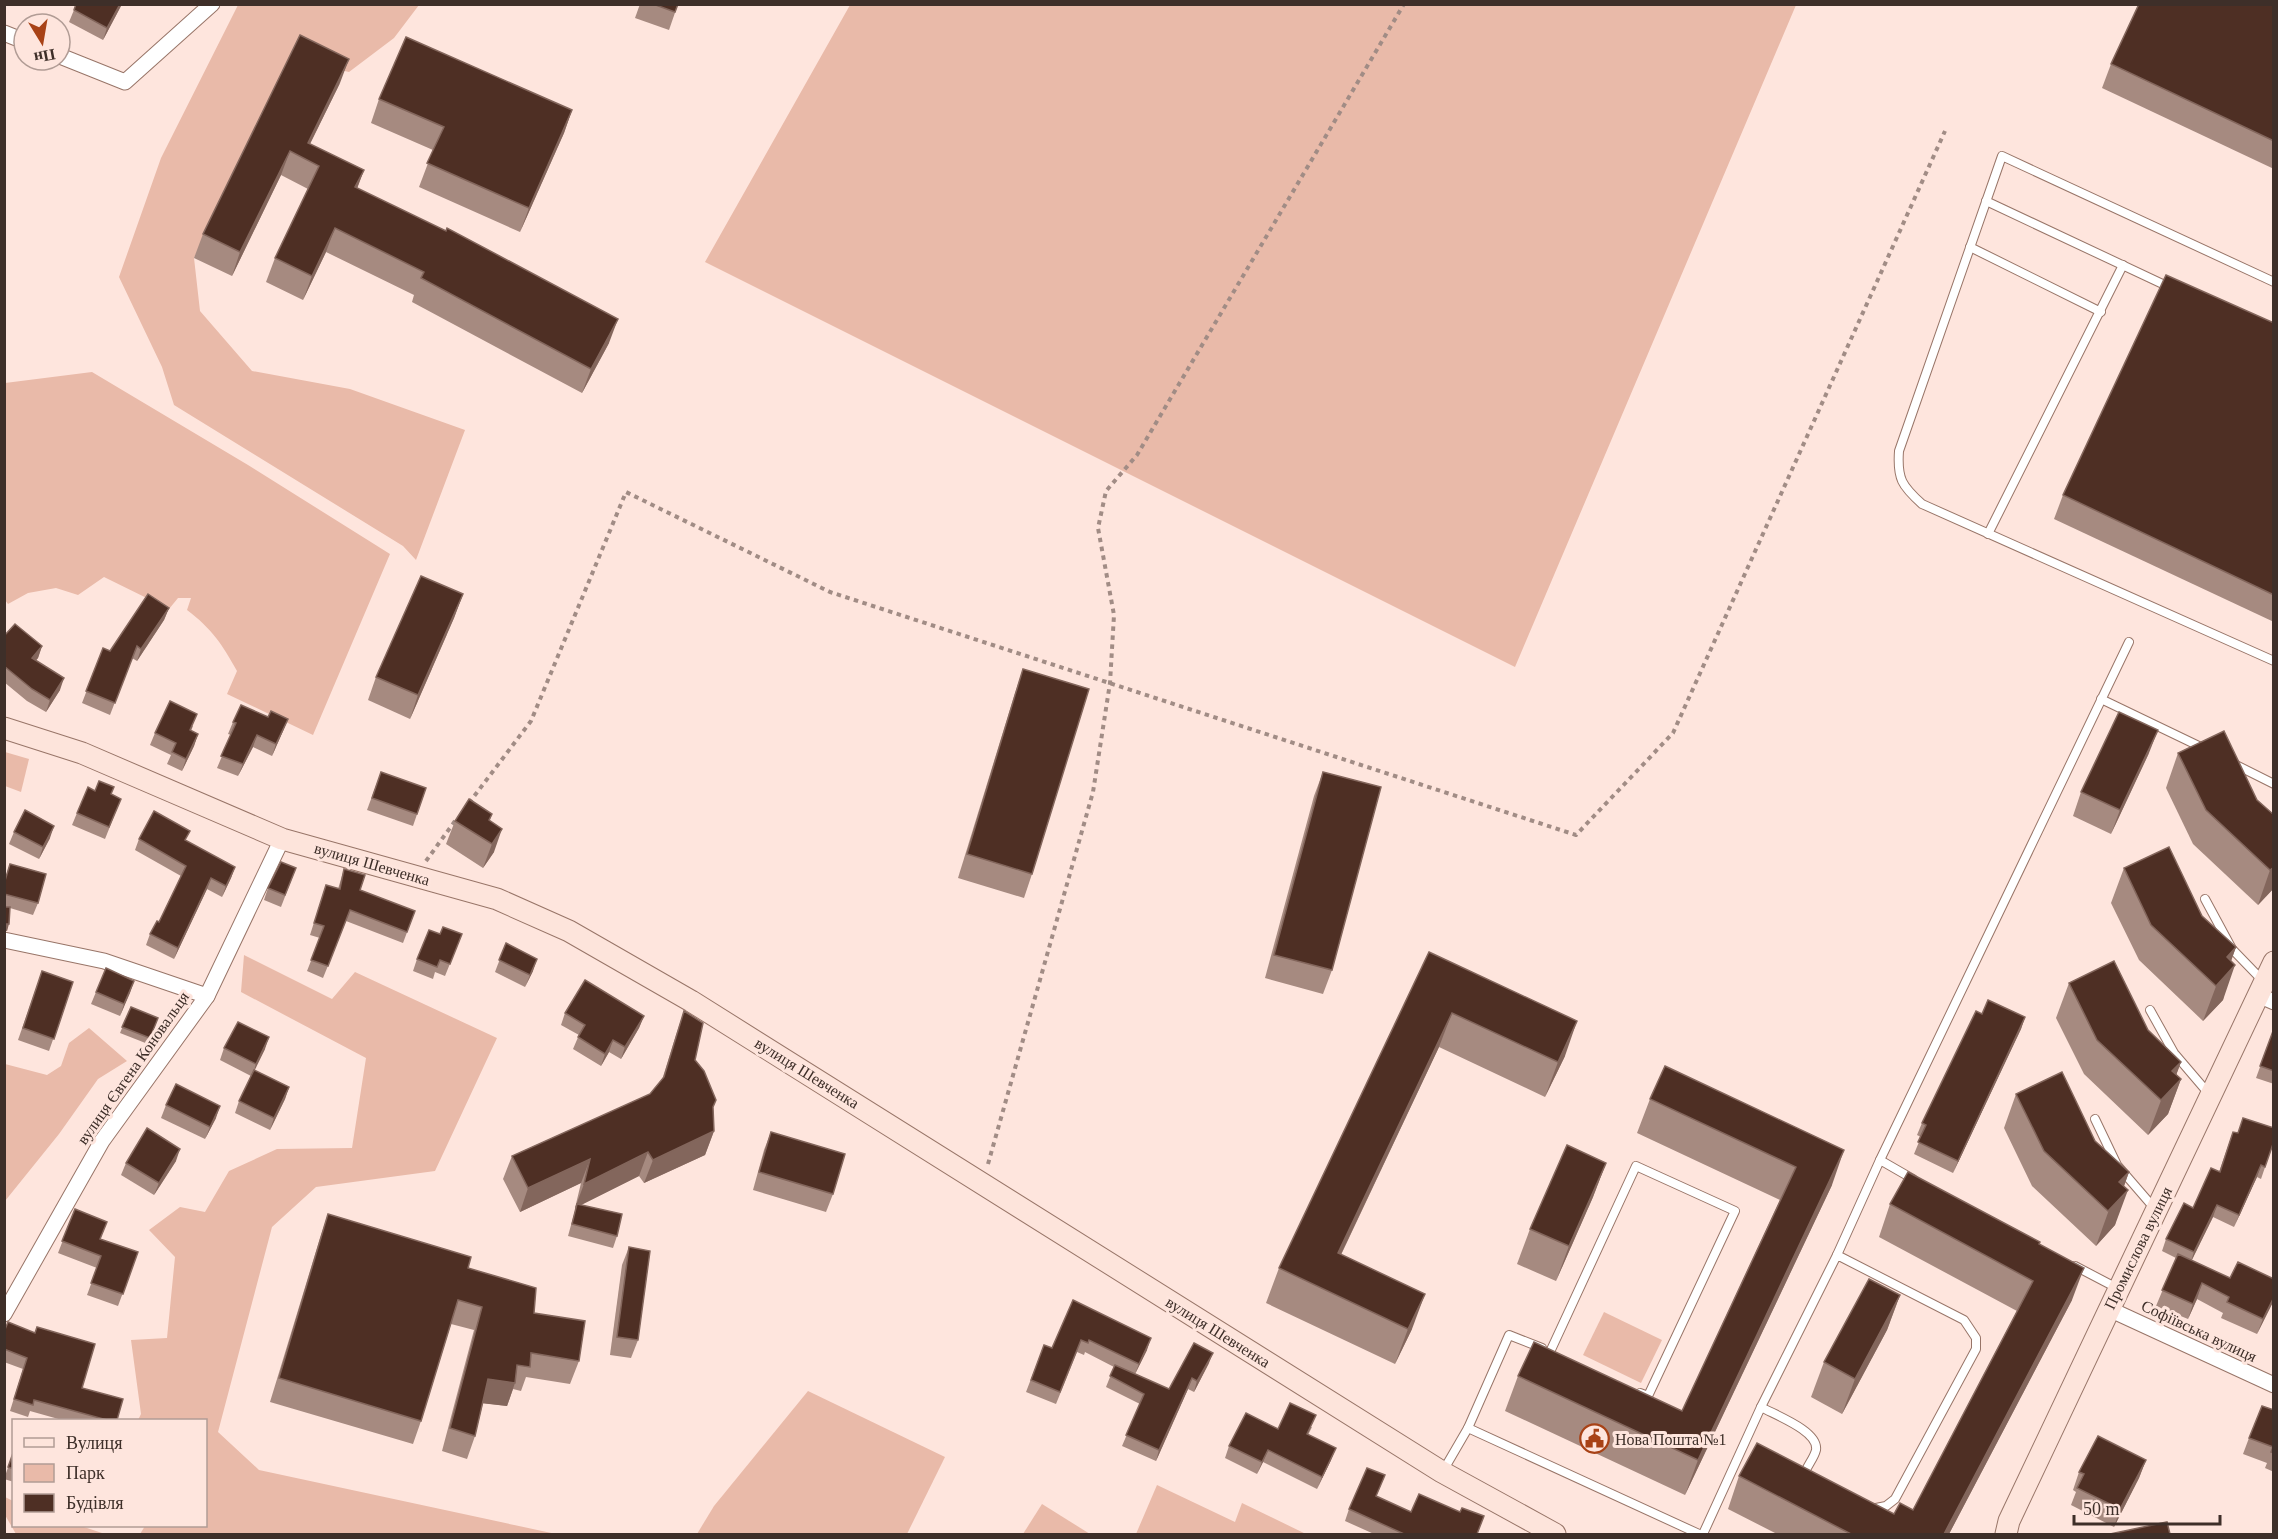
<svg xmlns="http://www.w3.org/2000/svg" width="2278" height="1539" font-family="'Times New Roman',serif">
<rect width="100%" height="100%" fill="#fee5dd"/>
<!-- green -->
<g fill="#e9baa9">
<path d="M238 5H419L394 38 349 72 291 59 194 258 200 311 252 371 350 389 465 430 416 560 403 546 174 405 162 367 119 277 161 158Z"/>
<path d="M850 5V4L1796 5 1515 667 705 262Z"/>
<path d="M92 372 248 465 390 554 313 735 227 694 237 671C222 644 212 629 187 610L191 598H178L169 609 104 577 78 595 56 588 28 593 8 604 5 600V383Z"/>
<path d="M5 752 29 759 21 792 5 786Z"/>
<path d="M244 955 332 999 355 972 497 1038 435 1171 316 1187 272 1227 218 1432 259 1470 556 1534H140L145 1526H206V1420H138L141 1414 131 1340 167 1338 175 1257 149 1230 180 1207 205 1212 229 1171 277 1149 352 1148 366 1058 241 992Z"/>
<path d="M89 1028 127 1061 98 1079 59 1134 5 1201V1064L47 1075 61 1066 69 1043Z"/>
<path d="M1604 1312 1662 1340 1641 1383 1583 1355Z"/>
<path d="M808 1391 945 1457 907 1534H697L714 1506Z"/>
<path d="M1157 1485 1235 1522 1242 1503 1306 1534H1136Z"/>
<path d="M5 1497 13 1501 14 1526H81L105 1534H16L5 1515Z"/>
<path d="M1042 1504 1090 1534H1023Z"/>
</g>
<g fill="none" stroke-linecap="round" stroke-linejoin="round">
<defs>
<g id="lane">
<path d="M1986 201 2169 287"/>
<path d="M1970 247 2101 312"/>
<path d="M2274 282 2002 156 1899 451C1897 479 1902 486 1922 504L2274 661"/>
<path d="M1988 534 2123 265"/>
<path d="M2101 699 2203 748"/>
<path d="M2232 763 2274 784"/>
<path d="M2205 899 2232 949 2263 981"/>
<path d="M2150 1010 2174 1053 2209 1094"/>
<path d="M2095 1119 2117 1165 2155 1209"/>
<path d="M1880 1160 2129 642"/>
<path d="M1837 1255 1880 1160 1913 1179"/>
<path d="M2075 1266 2117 1288"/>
<path d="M1550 1352 1636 1166 1735 1211 1648 1396 1640 1393"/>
<path d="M1761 1407C1775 1415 1819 1431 1816 1450 1814 1459 1805 1468 1804 1476"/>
<path d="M1468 1428 1699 1534"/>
<path d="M1443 1471 1468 1428 1509 1335 1542 1348"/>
<path d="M1703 1534 1761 1407 1837 1255 1964 1320 1976 1338V1349L1895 1499 1886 1506 1871 1509"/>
</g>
<g id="street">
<path d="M4 33 24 41"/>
<path d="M60 56 125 82 212 4"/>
<path d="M4 940 104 961 207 996"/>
<path d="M2258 995 2274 1002"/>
<path d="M2109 1309 2274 1385"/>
<path d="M4 1314 102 1141 207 996 282 839"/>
</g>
<g id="secondary">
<path d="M4 728 82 753 282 839 497 899 569 931 691 1001 1442 1472 1555 1534"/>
<path d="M2006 1534 2009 1521 2274 962"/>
</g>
</defs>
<!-- lane casing -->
<use href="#lane" stroke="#987568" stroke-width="10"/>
<!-- street casing -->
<use href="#street" stroke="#987568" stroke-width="17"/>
<!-- secondary casing -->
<use href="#secondary" stroke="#987568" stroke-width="23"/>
<!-- path -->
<g stroke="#a18c85" stroke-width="4" stroke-dasharray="4.5 4.5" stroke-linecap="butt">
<path d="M469 803 531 721 626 492 830 592 1576 835 1673 733 1945 131"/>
<path d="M426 861 455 821"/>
<path d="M988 1164 1093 792 1110 683 1114 615 1098 528 1106 491 1137 455 1404 4"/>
</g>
<!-- lane -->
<use href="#lane" stroke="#fff" stroke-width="8"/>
<!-- street -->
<use href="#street" stroke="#fff" stroke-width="15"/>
<!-- secondary -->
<use href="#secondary" stroke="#fde4db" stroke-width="21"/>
</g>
<!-- wall -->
<g fill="#a68a80">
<path d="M122 4 103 40 69 22 74 10Z"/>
<path d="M640 4H678L669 30 635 18Z"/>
<path d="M2274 4V169L2102 88 2111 64Z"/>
<path d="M340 83 310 144 364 170 357 188 609 343 582 393 412 302 414 295 326 252 303 300 266 282 275 258 308 189 281 175 232 276 194 258 203 234Z"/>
<path d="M379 99 572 110 564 133 520 232 419 187 433 150 371 123Z"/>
<path d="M2274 323V622L2054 519 2063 495Z"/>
<path d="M463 594 454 618 410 719 368 700 376 677Z"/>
<path d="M169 608 164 620 137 661 132 658 110 715 82 703 103 648 110 651Z"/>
<path d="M4 636 42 646 38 658 36 660 60 690 46 712 27 701 4 682Z"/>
<path d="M1023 669 1032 874 1024 898 958 878 1015 693Z"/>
<path d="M268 717 288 719 283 731 272 756 253 747 238 776 217 768 231 735 228 734 233 722Z"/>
<path d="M193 726 191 731 198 734 194 746 182 771 167 764 171 755 150 745 155 733Z"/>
<path d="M2149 753 2111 834 2073 816 2081 792Z"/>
<path d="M2178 753 2257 800 2274 815V888L2258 905 2193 844 2166 788Z"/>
<path d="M381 772 426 788 413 826 367 810Z"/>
<path d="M1323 772 1332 970 1323 994 1265 978 1314 796Z"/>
<path d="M95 791 112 794 121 799 105 839 72 825 77 813Z"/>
<path d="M492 814 490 820 494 852 483 868 446 844 455 821Z"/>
<path d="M14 832 50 838 39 859 9 844Z"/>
<path d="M139 839 186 841 235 867 231 878 222 897 207 889 174 959 146 945 150 934 159 922 181 876 135 850Z"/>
<path d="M10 864 38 903 33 915 10 908 7 931 4 930V881Z"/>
<path d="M296 868 281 907 264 900 268 888Z"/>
<path d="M2124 868 2202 916 2236 947 2231 961 2223 1000 2203 1021 2139 960 2111 903Z"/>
<path d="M344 869 360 890 415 911 403 943 346 921 323 978 307 971 320 938 310 935 326 885 338 889Z"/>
<path d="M440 934H462L445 976 435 972 433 979 413 971 417 959Z"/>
<path d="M506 943 533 971 525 987 495 972Z"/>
<path d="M1429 952 1565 1056 1545 1097 1439 1047 1341 1255 1412 1329 1395 1364 1266 1303 1279 1268Z"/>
<path d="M42 971 73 982 49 1051 18 1040Z"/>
<path d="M134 981 120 1016 91 1004 96 992Z"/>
<path d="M2069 983 2148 1030 2181 1062 2176 1075 2181 1079 2168 1114 2148 1135 2084 1074 2056 1018Z"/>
<path d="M131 1007 158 1018 148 1044 120 1033Z"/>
<path d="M684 1011 695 1060 713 1108 714 1131 705 1155 644 1183 639 1176 581 1205 617 1236 613 1248 568 1236 576 1207 575 1208 581 1183 520 1212 503 1179 512 1156 650 1094 662 1080 676 1035Z"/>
<path d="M565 1013 644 1016 639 1028 621 1059 609 1052 601 1066 573 1049 579 1035 561 1025Z"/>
<path d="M2025 1017 2021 1029 1953 1173 1914 1154 1921 1137 1917 1135 1922 1123Z"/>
<path d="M2273 1031 2274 1032V1084L2256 1078Z"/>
<path d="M224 1048 265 1049 254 1070 289 1087 285 1099 270 1130 235 1113 239 1101 251 1076 220 1060Z"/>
<path d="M1665 1066 1832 1185 1685 1495 1505 1411 1518 1376 1682 1411 1780 1200 1637 1133 1650 1099Z"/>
<path d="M2016 1094 2095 1141 2129 1172 2124 1186 2115 1225 2096 1246 2032 1186 2004 1128Z"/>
<path d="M166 1105 216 1118 205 1139 161 1118Z"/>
<path d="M771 1132 833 1194 826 1212 753 1190 764 1150Z"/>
<path d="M2233 1132 2274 1141 2261 1179 2257 1177 2234 1227 2213 1217 2191 1261 2230 1278 2274 1279V1300L2257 1334 2221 1318 2223 1313 2197 1299 2188 1319 2156 1306 2176 1258 2162 1251 2166 1239 2193 1208 2219 1172Z"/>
<path d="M176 1161 154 1195 121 1175 126 1163Z"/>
<path d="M1606 1163 1593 1197 1556 1281 1517 1264 1530 1229Z"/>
<path d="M1890 1204 2040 1245 2072 1300 1949 1534H1777L1728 1509 1739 1476 1894 1514 1913 1510 2017 1311 1879 1237Z"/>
<path d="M75 1209 100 1239 138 1252 118 1306 87 1295 97 1268 58 1253Z"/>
<path d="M328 1214 468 1268 534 1313 579 1361 570 1384 526 1377 521 1391 513 1389 507 1406 483 1403 475 1436 467 1459 442 1451 474 1330 451 1324 421 1421 413 1444 270 1402 320 1238Z"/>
<path d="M629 1247 638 1340 631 1358 610 1355 622 1265Z"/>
<path d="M1900 1295 1887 1330 1842 1414 1811 1397 1824 1362Z"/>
<path d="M1073 1300 1147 1350 1135 1374 1169 1389 1209 1363 1194 1392 1188 1389 1156 1461 1122 1446 1140 1404 1106 1387 1114 1367 1085 1352 1084 1355 1077 1352 1056 1404 1026 1392 1044 1345 1052 1348Z"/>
<path d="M4 1332 82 1388 117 1420H62L30 1411 28 1417 10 1411 23 1369 4 1362Z"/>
<path d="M2274 1410V1472L2265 1468 2267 1463 2243 1454 2249 1438Z"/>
<path d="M1312 1427 1308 1435 1331 1460 1317 1489 1263 1462 1257 1474 1225 1458 1229 1446 1278 1429Z"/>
<path d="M13 1453H14V1482L4 1479Z"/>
<path d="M2146 1460 2139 1478 2114 1527 2071 1505 2076 1492 2073 1490 2079 1472Z"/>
<path d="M1385 1475 1376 1497 1411 1512 1477 1534H1374L1345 1521 1349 1509Z"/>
</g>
<!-- shaded-wall -->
<g fill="#83665c">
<path d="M120 4H122L103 40 107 28Z"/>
<path d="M349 59 340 83 303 158 308 143Z"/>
<path d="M572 110 564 133 520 232 529 208Z"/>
<path d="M290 151 281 175 232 276 240 252Z"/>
<path d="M364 170 355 194V187Z"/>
<path d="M335 228 326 252 303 300 312 276Z"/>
<path d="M618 319 609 343 582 393 591 369Z"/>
<path d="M463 594 454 618 410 719 418 695Z"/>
<path d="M169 608 164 620 137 661 141 649Z"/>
<path d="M42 646 38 658 28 670 32 658Z"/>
<path d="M64 678 60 690 46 712 50 700Z"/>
<path d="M288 719 283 731 272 756 276 744Z"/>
<path d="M2158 730 2149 753 2111 834 2120 810Z"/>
<path d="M198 734 194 746 182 771 186 759Z"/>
<path d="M257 735 253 747 238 776 243 764Z"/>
<path d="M54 826 50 838 39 859 43 847Z"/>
<path d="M502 829 494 852 483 868 492 844Z"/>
<path d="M2274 863V888L2258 905 2270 870Z"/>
<path d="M235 867 231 878 222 897 226 886Z"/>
<path d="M211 878 207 889 174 959 178 948Z"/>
<path d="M4 924H9L7 931 4 930Z"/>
<path d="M2236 947 2226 975 2235 965 2223 1000 2203 1021 2227 957Z"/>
<path d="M537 959 533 971 525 987 530 975Z"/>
<path d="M134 981 130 993 120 1016 124 1004Z"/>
<path d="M1452 1013 1439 1047 1325 1288 1338 1253Z"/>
<path d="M644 1016 639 1028 621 1059 625 1047Z"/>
<path d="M2025 1017 2021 1029 1953 1173 1958 1161Z"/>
<path d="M1577 1021 1565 1056 1545 1097 1558 1062Z"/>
<path d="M269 1037 265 1049 252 1076 256 1064Z"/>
<path d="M613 1040 609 1052 601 1066 605 1054Z"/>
<path d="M2181 1062 2171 1089 2181 1079 2168 1114 2148 1135 2172 1071Z"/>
<path d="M289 1087 285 1099 270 1130 274 1118Z"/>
<path d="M220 1106 216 1118 205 1139 210 1127Z"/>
<path d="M714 1131 705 1155 644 1183 653 1160Z"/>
<path d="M180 1149 176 1161 154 1195 159 1183Z"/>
<path d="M1844 1150 1832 1185 1685 1495 1698 1460Z"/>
<path d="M648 1152 639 1176 575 1208 584 1184Z"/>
<path d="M590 1159 581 1183 520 1212 528 1188Z"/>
<path d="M1606 1163 1593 1197 1556 1281 1569 1246Z"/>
<path d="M2261 1165 2257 1177 2234 1227 2239 1215Z"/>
<path d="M2129 1172 2119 1200 2128 1190 2115 1225 2096 1246 2119 1182Z"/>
<path d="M2217 1205 2213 1217 2190 1264 2194 1252Z"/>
<path d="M2084 1268 2072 1300 1949 1534H1944Z"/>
<path d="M2202 1283 2197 1299 2188 1319 2193 1304Z"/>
<path d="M1425 1294 1412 1329 1395 1364 1408 1329Z"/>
<path d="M1900 1295 1887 1330 1842 1414 1855 1379Z"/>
<path d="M2274 1297V1300L2257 1334 2263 1319Z"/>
<path d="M1151 1338 1147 1350 1134 1376 1139 1364Z"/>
<path d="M1213 1353 1209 1363 1194 1392 1197 1381Z"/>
<path d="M1192 1378 1188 1389 1156 1461 1159 1450Z"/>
<path d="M488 1379 515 1383 507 1406 480 1403Z"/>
<path d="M1336 1448 1331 1460 1317 1489 1322 1477Z"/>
<path d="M1268 1450 1263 1462 1257 1474 1262 1462Z"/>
<path d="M2146 1460 2139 1478 2114 1527 2120 1509Z"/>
</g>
<!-- building -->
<g fill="#4e2f24" stroke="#83665c" stroke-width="1.5">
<path d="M76 4H120L107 28 74 10Z"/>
<path d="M653 4H678L675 12Z"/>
<path d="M2139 4H2274V141L2111 64Z"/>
<path d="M300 35 349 59 308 143 364 170 355 187 446 231 447 228 618 319 591 369 421 278 424 272 335 228 312 276 275 258 319 166 290 151 240 252 203 234Z"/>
<path d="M406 37 572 110 529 208 427 163 444 127 379 99Z"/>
<path d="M2166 275 2274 323V595L2063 495Z"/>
<path d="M421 576 463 594 418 695 376 677Z"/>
<path d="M148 594 169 608 141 649 137 646 115 703 86 691 103 648 110 651Z"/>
<path d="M15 624 42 646 32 658 64 678 50 700 32 689 4 666V636Z"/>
<path d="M1023 669 1089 689 1032 874 967 854Z"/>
<path d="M170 701 197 714 190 730 198 734 186 759 172 752 176 743 155 733Z"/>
<path d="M241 705 268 717 271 711 288 719 276 744 257 735 243 764 221 756 236 723 233 722Z"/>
<path d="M2119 712 2158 730 2120 810 2081 792Z"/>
<path d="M2224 731 2257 800 2274 815V867L2270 870 2206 810 2178 753Z"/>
<path d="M381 772 426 788 417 814 372 798Z"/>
<path d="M1323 772 1381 787 1332 970 1274 955Z"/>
<path d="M99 781 114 787 111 794 121 799 109 827 77 813 88 787 95 791Z"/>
<path d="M469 799 492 814 489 820 502 829 492 844 455 821Z"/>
<path d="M25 810 54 826 43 847 14 832Z"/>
<path d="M154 811 190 831 185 840 235 867 226 886 211 878 178 948 150 934 157 921 159 922 186 866 139 839Z"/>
<path d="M2169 847 2202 916 2236 947 2227 957 2235 965 2216 986 2151 925 2124 868Z"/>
<path d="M281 862 296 868 285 895 268 888Z"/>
<path d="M10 864 46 874 38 903 4 894V884Z"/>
<path d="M344 869 365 875 360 890 415 911 407 932 350 910 328 966 311 960 324 926 314 923 326 885 340 889Z"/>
<path d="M4 907H10L9 924H4Z"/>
<path d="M443 927 462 934 450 964 440 960 437 967 417 959 429 930 440 934Z"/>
<path d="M506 943 537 959 530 975 499 960Z"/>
<path d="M1429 952 1577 1021 1558 1062 1452 1013 1338 1253 1425 1294 1408 1329 1279 1268Z"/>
<path d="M2114 961 2148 1030 2181 1062 2172 1071 2181 1079 2161 1100 2097 1040 2069 983Z"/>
<path d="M106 968 134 981 124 1004 96 992Z"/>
<path d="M42 971 73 982 54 1039 23 1028Z"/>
<path d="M585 980 644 1016 625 1047 613 1040 605 1054 578 1037 585 1025 565 1013Z"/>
<path d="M1988 1000 2025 1017 1958 1161 1918 1142 1926 1125 1922 1123 1976 1011 1982 1014Z"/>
<path d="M131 1007 158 1018 150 1038 122 1027Z"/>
<path d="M684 1011 703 1023 695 1060 704 1071 716 1100 713 1107 714 1131 653 1160 648 1152 584 1184 590 1159 528 1188 512 1156 650 1094 664 1077Z"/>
<path d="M238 1022 269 1037 256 1064 224 1048Z"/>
<path d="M2273 1031 2274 1032V1071L2260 1066Z"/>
<path d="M1665 1066 1844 1150 1698 1460 1518 1376 1534 1342 1682 1411 1796 1167 1650 1099Z"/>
<path d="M254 1070 289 1087 274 1118 239 1101Z"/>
<path d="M2062 1072 2095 1141 2129 1172 2119 1182 2128 1190 2108 1211 2044 1151 2016 1094Z"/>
<path d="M176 1084 220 1106 210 1127 166 1105Z"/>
<path d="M2243 1118 2274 1128V1141L2265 1167 2261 1165 2239 1215 2217 1205 2194 1252 2166 1239 2184 1203 2193 1208 2211 1168 2220 1172 2233 1132 2238 1133Z"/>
<path d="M147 1128 180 1149 159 1183 126 1163Z"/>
<path d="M771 1132 845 1154 833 1194 759 1172Z"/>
<path d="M1567 1145 1606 1163 1569 1246 1530 1229Z"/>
<path d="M1908 1172 2040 1242 2039 1244 2084 1268 1944 1534H1851L1739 1476 1757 1443 1894 1514 1900 1503 1913 1510 2033 1281 1890 1204Z"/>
<path d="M577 1204 622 1214 617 1236 572 1224Z"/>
<path d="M75 1209 107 1222 100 1239 138 1252 123 1294 91 1283 101 1256 62 1241Z"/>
<path d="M328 1214 471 1257 468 1268 536 1288 534 1313 585 1321 579 1361 531 1353 530 1367 517 1365 515 1383 488 1379 475 1436 450 1428 482 1307 458 1300 421 1421 279 1378Z"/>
<path d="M629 1247 650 1251 638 1340 617 1337Z"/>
<path d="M2178 1254 2230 1278 2238 1262 2274 1279V1297L2263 1319 2227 1302 2229 1297 2202 1283 2193 1304 2162 1290Z"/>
<path d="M1869 1279 1900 1295 1855 1379 1824 1362Z"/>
<path d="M1073 1300 1151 1338 1139 1364 1089 1340 1088 1343 1081 1340 1060 1392 1031 1380 1044 1345 1052 1348Z"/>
<path d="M8 1322 35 1333 37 1327 95 1344 82 1388 123 1399 117 1420H107L34 1400 33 1405 14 1399 27 1358 4 1349V1332Z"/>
<path d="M1194 1343 1213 1353 1197 1381 1192 1378 1159 1450 1126 1435 1144 1394 1110 1376 1115 1365 1169 1389Z"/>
<path d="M1290 1403 1316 1415 1307 1434 1336 1448 1322 1477 1268 1450 1262 1462 1229 1446 1246 1413 1278 1429Z"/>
<path d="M2262 1406 2274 1410V1453L2271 1452 2273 1447 2249 1438Z"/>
<path d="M2098 1436 2146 1460 2120 1509 2077 1488 2084 1474 2079 1472Z"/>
<path d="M13 1453H14V1469L8 1467Z"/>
<path d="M1367 1468 1385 1475 1376 1496 1411 1512 1419 1494 1460 1512 1462 1508 1484 1516 1477 1534H1404L1349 1509Z"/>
<path d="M2167 1522 2170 1534H2110Z"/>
</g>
<!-- icons -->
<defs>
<symbol id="civic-ring" viewBox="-11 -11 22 22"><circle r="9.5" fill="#fee5dd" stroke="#a84216" stroke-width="1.5"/><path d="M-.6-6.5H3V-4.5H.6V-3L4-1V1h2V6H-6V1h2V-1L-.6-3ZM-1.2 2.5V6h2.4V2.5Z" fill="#a84216"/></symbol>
</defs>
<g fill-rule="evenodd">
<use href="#civic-ring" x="1578" y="1422" width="33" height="33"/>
</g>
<g text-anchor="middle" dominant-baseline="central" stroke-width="6" stroke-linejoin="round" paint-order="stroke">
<!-- street labels -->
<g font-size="16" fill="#3e2f29" stroke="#fee5dd">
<text transform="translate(372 864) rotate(16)">вулиця Шевченка</text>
<text transform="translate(133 1068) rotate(-55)">вулиця Євгена Коновальця</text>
<text transform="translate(807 1073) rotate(32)">вулиця Шевченка</text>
<text transform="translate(2138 1248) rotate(-64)">Промислова вулиця</text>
<text transform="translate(2199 1331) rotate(25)">Софіївська вулиця</text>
<text transform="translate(1218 1332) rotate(32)">вулиця Шевченка</text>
</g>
<!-- poi labels -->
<g font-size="16" fill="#3e2f29" stroke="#fee5dd" text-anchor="start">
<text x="1615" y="1439">Нова Пошта №1</text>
</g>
</g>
<!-- border -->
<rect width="2278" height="1539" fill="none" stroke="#3e2f29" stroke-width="12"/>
<!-- legend -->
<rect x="12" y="1419" width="195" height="108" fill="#fee5dd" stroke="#b19c95" stroke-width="1.5"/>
<rect x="24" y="1438" width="30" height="9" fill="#fde4db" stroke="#b19c95" stroke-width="1.5"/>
<text x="66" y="1449" font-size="18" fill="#3e2f29">Вулиця</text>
<rect x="24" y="1464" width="30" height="18" fill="#e9baa9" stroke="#b19c95" stroke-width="1.5"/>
<text x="66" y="1479" font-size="18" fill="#3e2f29">Парк</text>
<rect x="24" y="1494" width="30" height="18" fill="#4e2f24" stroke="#b19c95" stroke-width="1.5"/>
<text x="66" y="1509" font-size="18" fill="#3e2f29">Будівля</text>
<!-- north arrow -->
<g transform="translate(42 42) rotate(169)"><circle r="28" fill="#fee5dd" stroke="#b19c95" stroke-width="1.5"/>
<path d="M0-4.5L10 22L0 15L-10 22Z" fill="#a84216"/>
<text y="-9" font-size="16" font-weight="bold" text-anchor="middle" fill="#3e2f29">Пн</text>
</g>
<!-- scale -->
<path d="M2074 1515v9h146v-9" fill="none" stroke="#3e2f29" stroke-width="3"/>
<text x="2083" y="1515" font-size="18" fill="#3e2f29" stroke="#fee5dd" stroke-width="4.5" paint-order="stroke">50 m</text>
</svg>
